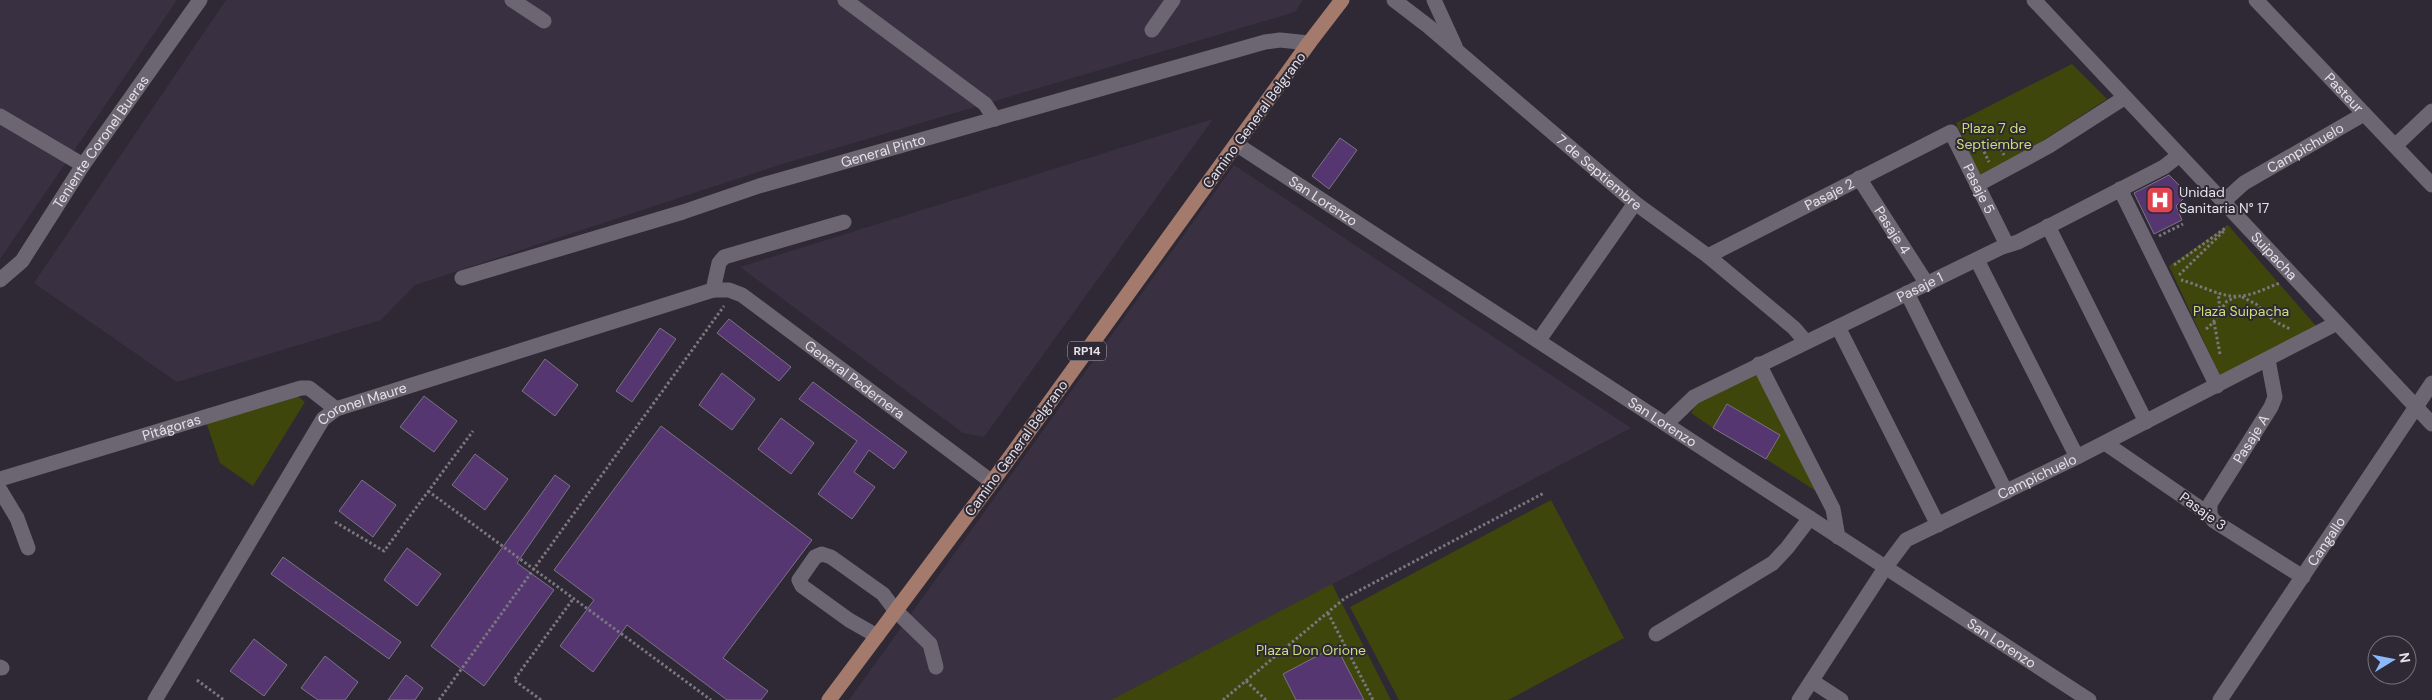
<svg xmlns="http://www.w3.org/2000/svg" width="2432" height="700" font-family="'DM Sans',sans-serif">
<rect width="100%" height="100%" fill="#2e2934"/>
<!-- built -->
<g fill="#393142">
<path d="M0 0H177L0 259Z"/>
<path d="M226 0H1303L1295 12 779 165 415 285 381 320 177 382 34 283Z"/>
<path d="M1213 119 984 437 963 433 740 267Z"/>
<path d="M1234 165 1631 428 1111 700H849Z"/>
</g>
<!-- green -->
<g fill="#3e460c">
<path d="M2072 64 2107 99 2024 153 1980 176 1956 123Z"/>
<path d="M2228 225 2316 326 2220 376 2169 266Z"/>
<path d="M1757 373 1819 493 1766 459 1780 436 1727 404 1713 428 1691 413 1698 402Z"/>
<path d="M296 395 305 402 253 486 220 463 206 422Z"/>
<path d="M1551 500 1624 638 1508 700H1399L1350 607Z"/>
<path d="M1332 584 1391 700H1111Z"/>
</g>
<!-- building -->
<g fill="#553671" stroke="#7a7482">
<path d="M1340 138 1357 150 1329 189 1312 176Z"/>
<path d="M2169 175 2188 194 2176 206 2182 220 2154 234 2134 193Z"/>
<path d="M729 319 791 367 779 381 717 333Z"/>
<path d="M660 328 676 339 632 402 616 391Z"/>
<path d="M545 359 578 385 555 416 522 391Z"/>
<path d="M722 373 755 399 732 430 699 405Z"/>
<path d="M813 382 907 452 894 469 869 450 854 472 875 487 852 519 818 494 857 441 799 399Z"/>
<path d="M424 396 457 421 434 452 400 427Z"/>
<path d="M1727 404 1780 435 1766 459 1713 428Z"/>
<path d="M781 418 814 443 791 474 758 449Z"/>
<path d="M661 426 812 540 723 658 768 691 761 700H727L627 625 593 672 560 646 594 600 554 570Z"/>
<path d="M475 454 508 479 485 510 452 485Z"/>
<path d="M555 475 570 486 517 563 554 590 484 686 431 646Z"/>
<path d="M362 480 396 505 373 537 339 511Z"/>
<path d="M407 548 441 574 417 606 384 580Z"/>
<path d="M283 557 401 642 389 659 271 574Z"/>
<path d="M254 639 287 665 264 696 230 671Z"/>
<path d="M1336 646 1364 700H1296L1283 674Z"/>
<path d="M325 656 358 682 345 700H318L301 688Z"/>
<path d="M406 675 423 688 415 700H388Z"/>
</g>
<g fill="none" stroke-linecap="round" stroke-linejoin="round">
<!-- path -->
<g stroke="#7b7780" stroke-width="3" stroke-dasharray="2.5 2.5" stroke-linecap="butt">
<path d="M1996 140 2004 155"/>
<path d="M1982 147 1989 162"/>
<path d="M2159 236 2183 224"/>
<path d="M2174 265 2227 227"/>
<path d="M2179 275 2225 230"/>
<path d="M2181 280C2198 284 2222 298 2238 296 2252 296 2266 288 2280 283"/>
<path d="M2242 297 2256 304 2274 321 2290 329"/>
<path d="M2220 311 2227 301 2236 297"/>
<path d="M2214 322 2220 354"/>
<path d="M2206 329C2219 319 2221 309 2218 293"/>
<path d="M428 491 711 700"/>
<path d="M335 522 384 551 473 431"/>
<path d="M1328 613 1373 700"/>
<path d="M197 680 224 700"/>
<path d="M1246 681 1266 700"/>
<path d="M439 700 724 306"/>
<path d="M541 700 514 680 573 599"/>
<path d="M1223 700 1345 598 1544 493"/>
</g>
<!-- minor -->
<g stroke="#6c6673" stroke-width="15">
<path d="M512 0 544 21"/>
<path d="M845 0 985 104 995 119"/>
<path id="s1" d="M1394 0 1428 26 1635 203 1708 256 1794 328 1806 342"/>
<path d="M1434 0 1455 46"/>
<path id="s2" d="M2034 0 2432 424"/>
<path id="s3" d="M2256 0 2432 185"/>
<path d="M1152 30 1173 0"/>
<path d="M0 116 83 165"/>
<path id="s4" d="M1236 144 2089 700"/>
<path d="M2396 145 2432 111"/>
<path id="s5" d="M1859 178 1927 284"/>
<path d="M1977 185 2049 146 2124 98"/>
<path d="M2120 189 2217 386"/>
<path id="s6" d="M2223 202 2244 183 2364 114"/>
<path d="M2048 226 2146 422"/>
<path id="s7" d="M1708 256 1951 132 2007 245"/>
<path d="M1977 260 2077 457"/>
<path id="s8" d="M462 278 683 212 759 186 1265 42 1280 40 1309 43"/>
<path id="s9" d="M0 280 22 261 83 165 200 0"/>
<path d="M713 290 719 263 724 257 844 222"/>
<path d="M1907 293 2006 492"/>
<path d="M1838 327 1938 525"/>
<path d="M1539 340 1635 203"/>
<path d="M1759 364 1833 509 1838 537"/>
<path id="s10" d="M1666 424 1694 397 2002 247 2018 242 2164 167 2178 156"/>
<path d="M2105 443 2210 515 2214 521 2303 577"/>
<path id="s11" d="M0 479 301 388H309L336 409"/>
<path d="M0 490 17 518 28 548"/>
<path id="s12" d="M2210 515V504L2271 407 2275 397 2268 360"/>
<path d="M1656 634 1773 563 1787 548 1810 518"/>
<path d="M877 636 849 620 802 586 799 580 815 557 822 554 831 557 883 594 895 610 930 644 936 667"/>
<path d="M0 667 2 668"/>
<path d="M1812 681 1841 700"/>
<path id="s13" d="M155 700 323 419 336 409 371 398 713 290H729L742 295 992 482"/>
<path id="s14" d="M1799 700 1885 568 1906 540 2077 457 2337 323"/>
<path id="s15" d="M2220 700 2432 383"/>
</g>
<!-- major -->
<path stroke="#a47a6c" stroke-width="15" d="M829 700 992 482 1309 43 1342 0"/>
</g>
<!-- icons -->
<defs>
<symbol id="hospital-square" viewBox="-11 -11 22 22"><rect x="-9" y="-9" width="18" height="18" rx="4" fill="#e0444e" stroke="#2e2934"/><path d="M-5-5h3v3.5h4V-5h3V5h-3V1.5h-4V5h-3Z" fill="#fff"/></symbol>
</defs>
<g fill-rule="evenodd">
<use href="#hospital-square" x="2144" y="184" width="32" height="32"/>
</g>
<g text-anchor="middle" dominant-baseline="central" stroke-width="4" stroke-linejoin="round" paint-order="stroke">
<!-- shield labels -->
<rect fill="#2e2934" stroke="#aeaab3" stroke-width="1" x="1068" y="341.5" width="38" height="19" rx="4"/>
<g font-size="12" font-weight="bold" fill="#e5e1e9">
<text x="1087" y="351">RP14</text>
</g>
<!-- street labels -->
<g font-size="14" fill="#e5e1e9" stroke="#2e2934">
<text stroke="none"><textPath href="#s3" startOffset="128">Pasteur</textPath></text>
<text transform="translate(1254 120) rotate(-54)">Camino General Belgrano</text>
<text stroke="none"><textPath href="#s9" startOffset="172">Teniente Coronel Bueras</textPath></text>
<text stroke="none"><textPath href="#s6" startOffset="99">Campichuelo</textPath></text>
<text stroke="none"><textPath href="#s8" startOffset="440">General Pinto</textPath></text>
<text stroke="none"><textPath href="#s1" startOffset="268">7 de Septiembre</textPath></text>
<text stroke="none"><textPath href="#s7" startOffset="336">Pasaje 5</textPath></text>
<text stroke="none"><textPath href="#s7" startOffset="136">Pasaje 2</textPath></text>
<text stroke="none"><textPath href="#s4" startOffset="104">San Lorenzo</textPath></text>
<text stroke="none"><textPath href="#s5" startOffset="62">Pasaje 4</textPath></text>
<text stroke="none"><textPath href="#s2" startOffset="351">Suipacha</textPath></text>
<text stroke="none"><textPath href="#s10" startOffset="290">Pasaje 1</textPath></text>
<text stroke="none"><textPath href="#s13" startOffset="910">General Pedernera</textPath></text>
<text stroke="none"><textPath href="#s13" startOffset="370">Coronel Maure</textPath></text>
<text stroke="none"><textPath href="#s4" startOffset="509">San Lorenzo</textPath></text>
<text stroke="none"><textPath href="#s11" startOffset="179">Pitágoras</textPath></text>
<text stroke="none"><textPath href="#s12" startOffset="88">Pasaje A</textPath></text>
<text transform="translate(1016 448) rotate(-54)">Camino General Belgrano</text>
<text stroke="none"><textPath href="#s14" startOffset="338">Campichuelo</textPath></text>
<text transform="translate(2203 511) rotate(36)">Pasaje 3</text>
<text stroke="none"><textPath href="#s15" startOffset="191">Cangallo</textPath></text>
<text stroke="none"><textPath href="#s4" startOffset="914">San Lorenzo</textPath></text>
</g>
<!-- park labels -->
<g font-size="14" fill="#ccde76" stroke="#2e2934">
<text x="1994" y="128">Plaza 7 de<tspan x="1994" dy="16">Septiembre</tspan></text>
<text x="2241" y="311">Plaza Suipacha</text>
<text x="1311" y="650">Plaza Don Orione</text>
</g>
<!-- poi labels -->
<g font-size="14" fill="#e5e1e9" stroke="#2e2934" text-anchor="start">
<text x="2179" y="192">Unidad<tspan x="2179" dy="16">Sanitaria N° 17</tspan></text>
</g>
</g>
<!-- north arrow -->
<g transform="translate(2392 660) rotate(80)"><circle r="24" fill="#2e2934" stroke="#77737c"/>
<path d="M0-4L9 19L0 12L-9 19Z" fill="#8bb9fc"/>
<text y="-8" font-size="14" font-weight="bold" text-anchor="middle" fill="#e5e1e9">N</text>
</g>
</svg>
